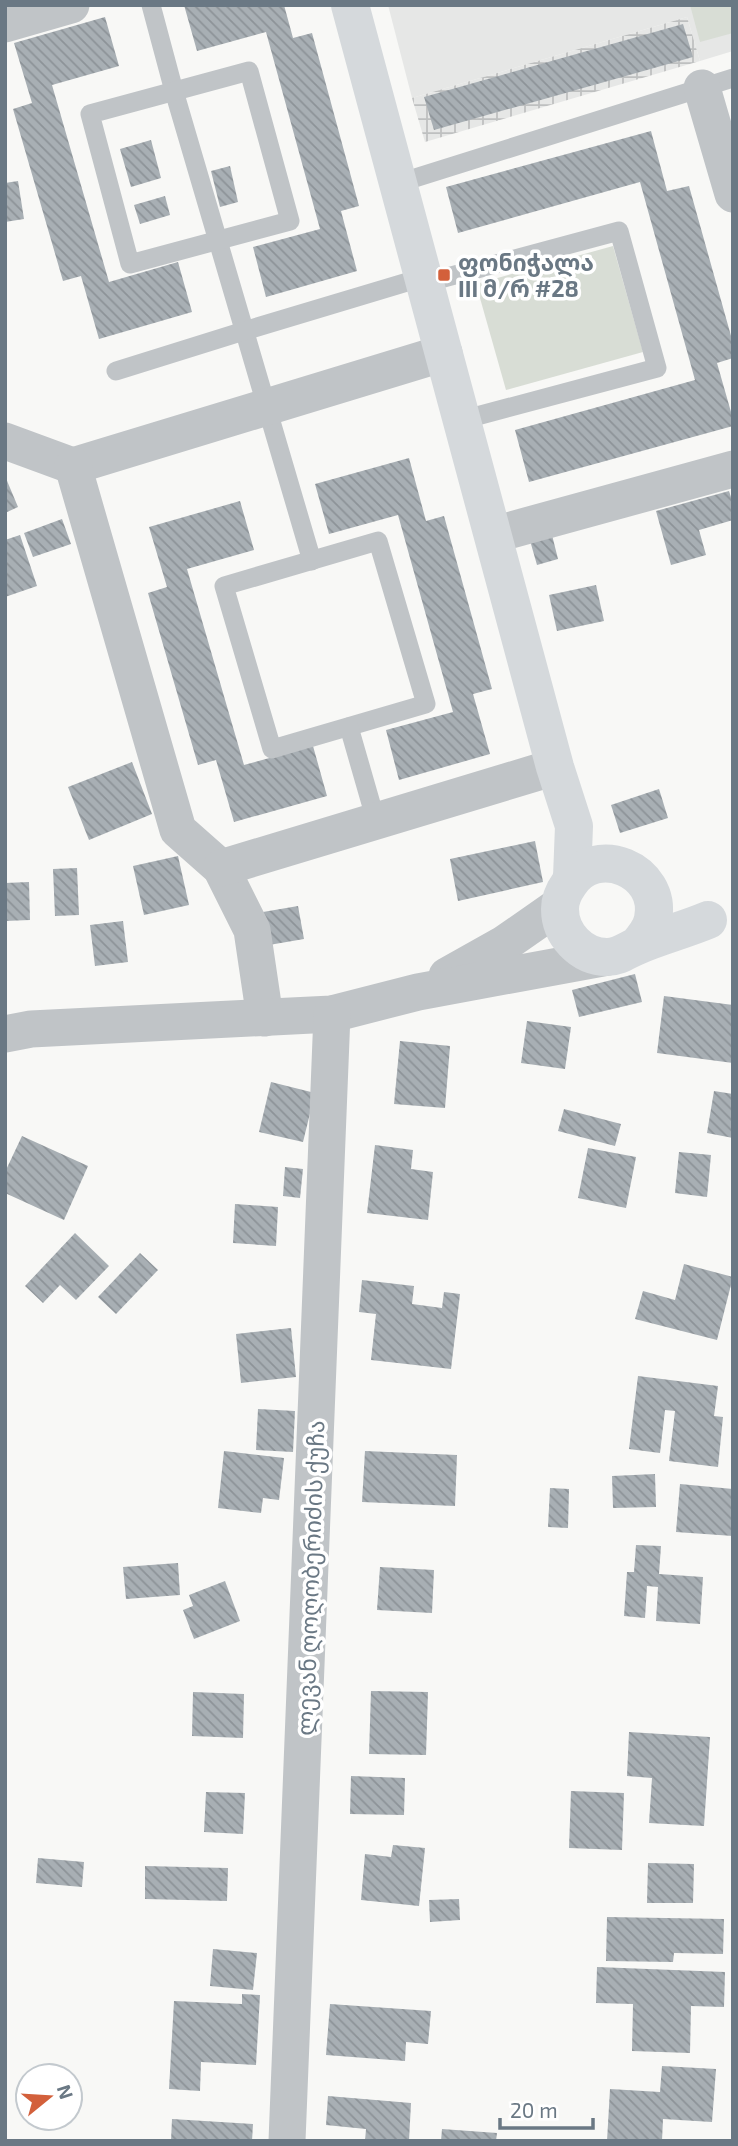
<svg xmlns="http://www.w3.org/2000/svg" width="738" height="2146" font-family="'Exo 2','Noto Sans Georgian',sans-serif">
<defs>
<pattern id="industrial-grid" width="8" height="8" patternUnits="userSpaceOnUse" patternTransform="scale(1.75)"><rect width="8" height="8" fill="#e6e7e6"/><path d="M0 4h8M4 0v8" fill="none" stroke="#bec0c0"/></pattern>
<pattern id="building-back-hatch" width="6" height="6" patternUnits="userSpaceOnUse" patternTransform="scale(1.75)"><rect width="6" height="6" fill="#a8afb4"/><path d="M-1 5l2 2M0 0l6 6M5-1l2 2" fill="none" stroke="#8d9398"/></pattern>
</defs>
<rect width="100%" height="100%" fill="#f8f8f6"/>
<!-- built -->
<path fill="#e6e7e6" d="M388 5H733V51L700 61 687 17 412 98Z"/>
<!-- industrial -->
<path fill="url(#industrial-grid)" d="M687 17 700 61 425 142 412 98Z"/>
<!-- green -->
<g fill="#d8ddd5">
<path d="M690 5H733V33L700 42Z"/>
<path d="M613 246 643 352 506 390 476 284Z"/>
</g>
<!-- building -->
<g fill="url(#building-back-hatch)">
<path d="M184 5H284L293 38 312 33 359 206 341 211 357 271 266 297 253 247 320 229 266 32 197 51Z"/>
<path d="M105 17 119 66 52 85 109 282 178 262 192 312 99 339 81 276 63 281 13 109 32 103 14 43Z"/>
<path d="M683 24 693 57 434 130 424 97Z"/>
<path d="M651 131 667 191 689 186 733 343V358L717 363 733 419V426L529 482 515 430 695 380 640 182 458 233 446 187Z"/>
<path d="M151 140 161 178 131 187 120 149Z"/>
<path d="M230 166 238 202 220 207 211 171Z"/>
<path d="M18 181 24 219 5 222V183Z"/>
<path d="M165 196 170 215 140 224 134 205Z"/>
<path d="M409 458 426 521 444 516 492 689 473 694 490 754 399 780 386 730 453 712 398 515 329 534 315 484Z"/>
<path d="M5 476 18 507 5 513Z"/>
<path d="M729 491 733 503V520L699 530 706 555 671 565 656 511Z"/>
<path d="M240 501 254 550 187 569 244 765 313 746 327 796 234 822 216 760 198 765 148 593 167 587 149 527Z"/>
<path d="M62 519 71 544 33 557 24 533Z"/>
<path d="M551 531 558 559 537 565 529 537Z"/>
<path d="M20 535 37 586 5 597V540Z"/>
<path d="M596 585 604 621 557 631 549 595Z"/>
<path d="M132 762 152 814 89 840 68 787Z"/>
<path d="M659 789 668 818 620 833 611 805Z"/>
<path d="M535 841 543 882 458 901 450 859Z"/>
<path d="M178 856 189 905 144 915 133 866Z"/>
<path d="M77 868 79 915 55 916 53 869Z"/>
<path d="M29 882 30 920 5 921V883Z"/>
<path d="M298 906 304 939 269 945 263 912Z"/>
<path d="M123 921 128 962 95 966 90 925Z"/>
<path d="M635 974 642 1002 579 1017 572 990Z"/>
<path d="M664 996 733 1005V1063L657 1053Z"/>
<path d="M527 1021 571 1027 565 1069 521 1063Z"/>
<path d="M400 1041 450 1046 445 1108 394 1104Z"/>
<path d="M271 1082 315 1093 303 1142 259 1132Z"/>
<path d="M714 1091 733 1094V1138L707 1133Z"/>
<path d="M564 1109 621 1124 615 1146 558 1131Z"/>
<path d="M22 1136 88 1166 64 1220 5 1193V1172Z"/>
<path d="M375 1145 413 1150 411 1169 433 1172 428 1220 367 1213Z"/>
<path d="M588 1148 636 1157 626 1208 578 1198Z"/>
<path d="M679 1152 711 1155 707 1197 675 1193Z"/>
<path d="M285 1167 303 1169 300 1198 283 1196Z"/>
<path d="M235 1204 278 1207 276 1246 233 1243Z"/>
<path d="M75 1233 109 1266 76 1300 60 1285 43 1303 25 1286Z"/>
<path d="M140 1253 158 1270 116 1314 98 1297Z"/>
<path d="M684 1264 733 1277 717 1340 635 1319 643 1291 675 1300Z"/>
<path d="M362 1280 414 1286 412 1304 442 1308 444 1292 460 1294 451 1369 371 1360 376 1314 359 1312Z"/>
<path d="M291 1328 296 1377 241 1383 236 1334Z"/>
<path d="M638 1376 718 1386 714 1416 723 1417 718 1467 669 1461 675 1411 665 1410 660 1453 629 1449Z"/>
<path d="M258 1409 295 1411 293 1452 256 1450Z"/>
<path d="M224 1451 284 1458 279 1500 263 1498 261 1513 218 1508Z"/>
<path d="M365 1451 457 1455 455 1506 362 1502Z"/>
<path d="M655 1474 656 1507 613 1508 612 1476Z"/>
<path d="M680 1484 733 1489V1536L676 1532Z"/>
<path d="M550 1488 569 1489 568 1528 548 1527Z"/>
<path d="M636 1545 661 1546 659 1574 703 1577 700 1624 656 1621 658 1587 647 1586 645 1618 624 1616 627 1572H634Z"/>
<path d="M178 1563 180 1595 126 1599 123 1567Z"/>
<path d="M380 1567 434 1570 432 1613 377 1610Z"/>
<path d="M225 1581 240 1621 194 1639 183 1610 193 1606 189 1595Z"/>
<path d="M371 1691 428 1692 426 1755 369 1754Z"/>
<path d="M193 1692 244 1694 243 1738 192 1736Z"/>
<path d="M629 1732 710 1737 704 1826 649 1823 652 1778 627 1776Z"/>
<path d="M351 1776 405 1778 404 1815 350 1814Z"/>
<path d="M571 1791 624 1793 622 1850 569 1848Z"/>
<path d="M206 1792 245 1793 243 1834 204 1832Z"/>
<path d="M393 1845 425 1848 419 1906 361 1900 365 1854 391 1857Z"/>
<path d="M38 1858 84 1862 82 1887 36 1883Z"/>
<path d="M648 1863 694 1864 693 1903H647Z"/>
<path d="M145 1866 228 1868 227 1901 145 1899Z"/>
<path d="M459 1899 460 1920 430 1922 429 1900Z"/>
<path d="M607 1917 724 1919 723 1954 674 1953 673 1962 606 1961Z"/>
<path d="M213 1949 257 1953 253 1990 210 1986Z"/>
<path d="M597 1967 725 1972 724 2007 691 2006 690 2053 632 2051 633 2004 596 2003Z"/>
<path d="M242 1994 260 1995 256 2065 201 2062 200 2091 169 2089 174 2001 242 2004Z"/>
<path d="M330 2004 431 2011 428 2044 406 2042 405 2061 326 2055Z"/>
<path d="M662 2066 716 2069 712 2122 663 2119 662 2141H607L610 2089 660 2092Z"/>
<path d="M328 2096 411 2103 409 2141H365L366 2129 326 2125Z"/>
<path d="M172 2119 253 2124 252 2141H171Z"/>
<path d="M442 2129 497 2133 496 2141H441Z"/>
</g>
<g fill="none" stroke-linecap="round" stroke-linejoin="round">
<!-- lane -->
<g stroke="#c0c4c7" stroke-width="19">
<path d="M151 5 174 91 312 561"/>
<path d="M249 71 290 221 130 264 90 114Z"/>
<path d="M399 183 733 78"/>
<path d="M425 283 619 231 657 368 462 420"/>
<path d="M116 371 244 331 424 277"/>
<path d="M378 541 426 704 272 749 224 586Z"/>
<path d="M349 727 376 821"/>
</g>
<!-- street -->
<g stroke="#c0c4c7" stroke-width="37">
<path d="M5 24 71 5"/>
<path d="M702 88 733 194"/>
<path d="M5 441 73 466 444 353"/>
<path d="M73 466 178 830 221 868 252 930 265 1018"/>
<path d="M493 535 733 469"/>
<path d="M221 868 555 767"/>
<path d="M447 976 504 944 560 905"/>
<path d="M5 1034 31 1029 332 1014 418 992 608 957"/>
<path d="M287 2141 332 1014"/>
</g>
<!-- secondary -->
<g stroke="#d5d9dc" stroke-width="38">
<path d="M350 5 555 767 574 826 572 877"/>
<path d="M637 946C644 938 651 930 653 919 663 870 595 842 569 884 564 891 560 900 560 909 560 934 581 957 607 957 619 957 627 950 637 946 660 936 684 930 708 920"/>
</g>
</g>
<!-- markers -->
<rect fill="#d3603b" stroke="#fff" stroke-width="2.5" x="437" y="268" width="14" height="14" rx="3.5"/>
<g text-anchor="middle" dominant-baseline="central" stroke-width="7" stroke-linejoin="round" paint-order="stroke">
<!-- poi labels -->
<g font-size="23" font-weight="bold" fill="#6a7884" stroke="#fff" text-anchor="start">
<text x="458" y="262">ფონიჭალა<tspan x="458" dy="26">III მ/რ #28</tspan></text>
</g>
<!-- street labels -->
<g font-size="23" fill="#6a7884" stroke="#fff">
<text transform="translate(310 1578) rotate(-88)">ლევან ღოღობერიძის ქუჩა</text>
</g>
</g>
<!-- border -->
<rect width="738" height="2146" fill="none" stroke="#6a7884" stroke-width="14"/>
<!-- north arrow -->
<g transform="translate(49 2097) rotate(72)"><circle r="33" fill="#ffffff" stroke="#c3c9ce" stroke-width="2"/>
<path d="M0-5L12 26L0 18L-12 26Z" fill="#d3603b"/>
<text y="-10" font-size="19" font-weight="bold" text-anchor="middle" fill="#6a7884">N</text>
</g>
<!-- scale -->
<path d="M500 2118v10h93v-10" fill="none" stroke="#6a7884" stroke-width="3.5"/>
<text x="510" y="2118" font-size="21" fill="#6a7884" stroke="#ffffff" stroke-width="5" paint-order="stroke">20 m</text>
</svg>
